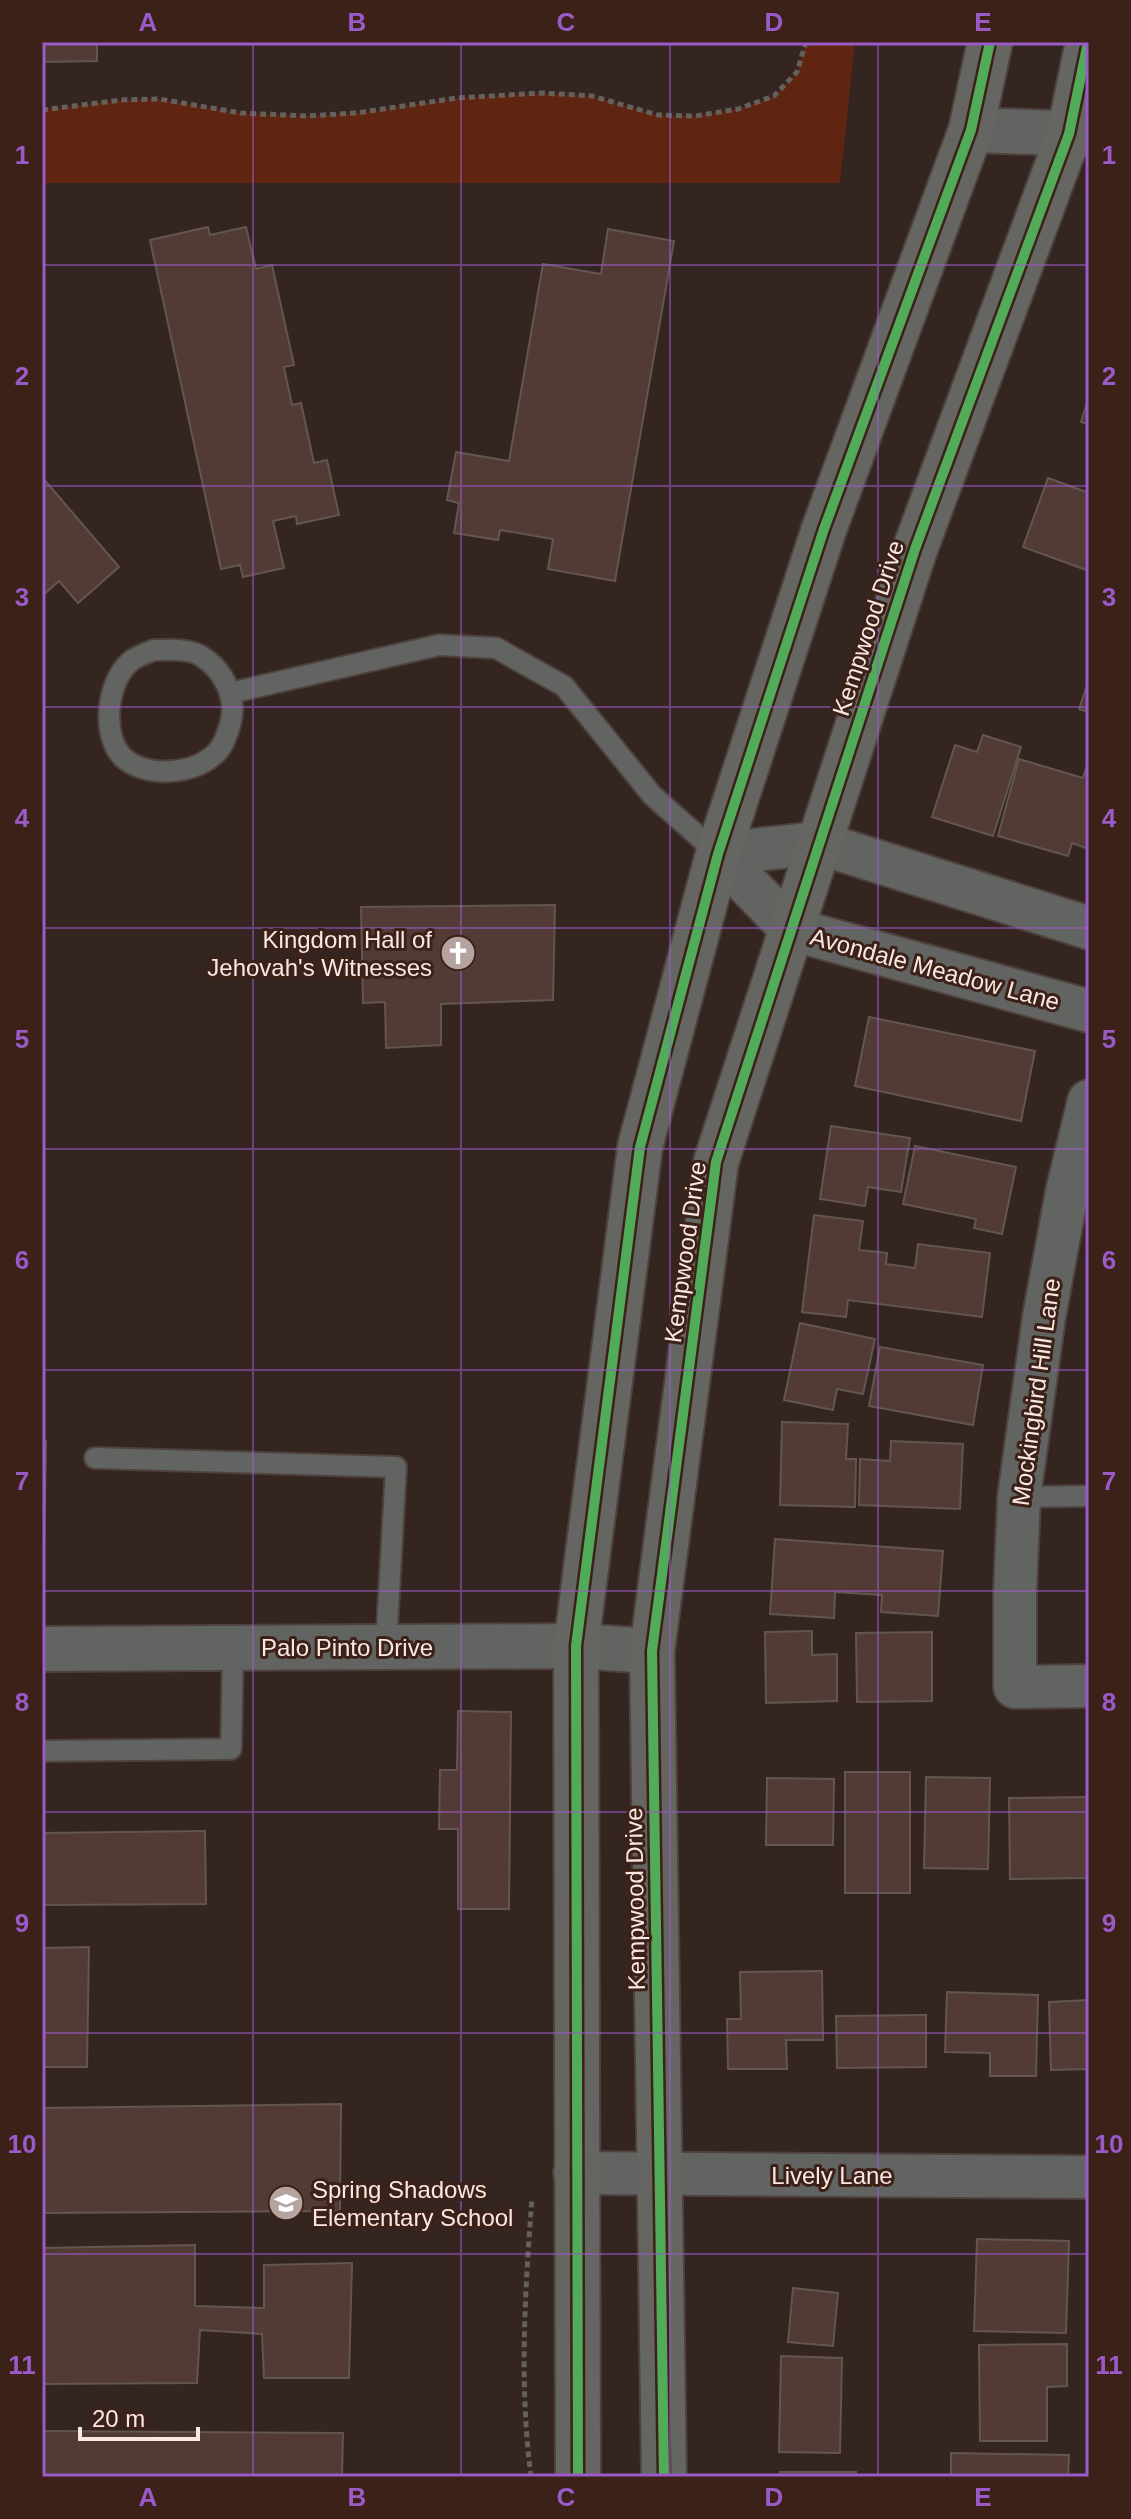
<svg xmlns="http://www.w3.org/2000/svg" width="1131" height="2519" font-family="Helvetica,sans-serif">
<rect width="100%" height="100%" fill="#342521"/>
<!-- green -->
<path fill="#602511" d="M806 42H855L840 183H42V110L121 100 159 99 241 113 306 116 356 113 457 98 542 93 592 96 658 115 695 116 738 109 774 96 797 72Z"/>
<!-- building -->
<g fill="#513b34" stroke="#635552" stroke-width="2">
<path d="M42 42H97V61L42 62Z"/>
<path d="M208 227 210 235 246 227 256 269 272 265 294 365 284 367 292 405 301 403 314 463 327 460 339 515 297 524 296 516 273 521 284 568 243 577 240 565 221 569 150 240Z"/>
<path d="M608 229 674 241 615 581 548 569 553 539 500 530 498 540 454 533 459 503 447 500 456 452 509 461 543 264 601 274Z"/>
<path d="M1089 396V424L1081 422Z"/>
<path d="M42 477 119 567 78 603 59 581 42 596Z"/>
<path d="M1048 478 1089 493V571L1023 547Z"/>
<path d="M1089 679V712L1079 709Z"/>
<path d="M983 735 1021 747 993 836 932 817 955 745 977 752Z"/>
<path d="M1019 759 1083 778 1089 759V849L1072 843 1068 856 998 836Z"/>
<path d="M555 905 553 1000 441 1004V1045L386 1048 385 1002 363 1003 361 907Z"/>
<path d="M869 1017 1035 1051 1021 1121 855 1086Z"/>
<path d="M831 1126 910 1138 901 1192 868 1187 865 1206 820 1199Z"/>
<path d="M915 1146 1016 1167 1002 1234 974 1228 976 1219 903 1204Z"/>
<path d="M814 1215 863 1221 859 1250 887 1253 886 1264 915 1268 918 1244 990 1253 982 1317 848 1300 846 1317 802 1312Z"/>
<path d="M800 1323 875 1339 863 1394 837 1389 833 1410 784 1400Z"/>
<path d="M880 1347 983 1365 973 1425 869 1406Z"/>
<path d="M782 1422 848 1424 846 1459H856L855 1507 780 1505Z"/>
<path d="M42 1441H46L44 1554H42Z"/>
<path d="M891 1441 963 1444 960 1509 859 1505 860 1459 890 1461Z"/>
<path d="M775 1539 943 1551 938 1616 881 1612 882 1595 835 1592 834 1618 770 1614Z"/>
<path d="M812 1631V1655L837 1654V1701L766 1703 765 1632Z"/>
<path d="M932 1632V1701L857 1702 856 1633Z"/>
<path d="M458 1711 511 1712 509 1909H458V1829H439L440 1770H457Z"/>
<rect x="845" y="1772" width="65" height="121"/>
<path d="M926 1777 990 1778 988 1869 924 1868Z"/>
<path d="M767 1778 834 1779 833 1845H766Z"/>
<path d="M1088 1797 1089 1878 1010 1879 1009 1798Z"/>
<path d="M205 1831 206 1904 42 1905V1833Z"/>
<path d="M89 1947 87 2067H42V1948Z"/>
<path d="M822 1971 823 2040H786L787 2069H728L727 2019H741L740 1972Z"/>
<path d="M947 1992 1038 1995 1036 2076H990V2053L945 2052Z"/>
<path d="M1089 2000V2069L1051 2070 1049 2002Z"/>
<path d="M926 2015V2067L837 2068 836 2016Z"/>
<path d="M341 2104 340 2211 42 2213V2108Z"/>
<path d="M977 2239 1069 2241 1066 2333 974 2331Z"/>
<path d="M195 2245V2306L264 2308V2265L352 2263 349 2378H264L262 2334 200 2330 197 2383 42 2384V2248Z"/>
<path d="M793 2288 838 2293 833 2346 788 2342Z"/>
<path d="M1067 2344V2386L1047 2387V2441H980L979 2345Z"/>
<path d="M781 2356 842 2358 840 2453 779 2452Z"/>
<path d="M42 2431 343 2433 342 2477H42Z"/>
<path d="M951 2453 1069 2455 1068 2477H951Z"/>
<rect x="780" y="2472" width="76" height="5"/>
</g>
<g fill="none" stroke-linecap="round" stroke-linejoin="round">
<defs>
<g id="service">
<path d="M154 650C168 650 188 648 201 656 224 670 238 699 230 725 227 734 224 745 217 752 196 774 151 778 126 760 100 740 106 681 131 661 137 656 147 653 154 650Z"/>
<path d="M230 693 439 645 496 648 564 686 652 795 718 854"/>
<path d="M95 1458 396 1467 386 1647"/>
<path d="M1019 1497 1089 1496"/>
<path d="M42 1751 231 1749 233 1648"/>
</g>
<g id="minor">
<path d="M718 854 791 929 1089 1011"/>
<path d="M718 854 819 843 1089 928"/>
<path d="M1089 1101 1067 1192 1044 1317 1019 1497 1015 1592V1687L1089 1686"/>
<path d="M575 2173 1089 2177"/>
</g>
<g id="tertiary">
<path d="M971 130 1089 134"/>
<path d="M42 1649 576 1646 652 1651"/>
</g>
<g id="secondary">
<path d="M578 2477 576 1646 640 1147 718 854 824 529 971 130 990 42"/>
<path d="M664 2477 652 1651 716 1162 915 549 1069 134 1088 42"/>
</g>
</defs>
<!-- service casing -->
<use href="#service" stroke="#4e413e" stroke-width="24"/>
<!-- minor casing -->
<use href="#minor" stroke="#4e413e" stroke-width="46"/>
<!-- tertiary casing -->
<use href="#tertiary" stroke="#4e413e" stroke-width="48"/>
<!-- secondary casing -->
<use href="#secondary" stroke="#4e413e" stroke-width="48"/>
<!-- path -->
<g stroke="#64605c" stroke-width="5" stroke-dasharray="6 4" stroke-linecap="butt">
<path d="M42 110 121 100 159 99 241 113 306 116 356 113 457 98 542 93 592 96 658 115 695 116 738 109 774 96 797 72 806 42"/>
<path d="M531 2477C519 2385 525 2290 532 2198"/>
</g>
<!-- service -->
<use href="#service" stroke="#626462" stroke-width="20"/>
<!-- minor -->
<use href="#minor" stroke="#626462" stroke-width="42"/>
<!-- tertiary -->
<use href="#tertiary" stroke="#626462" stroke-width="44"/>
<!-- secondary -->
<use href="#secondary" stroke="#656662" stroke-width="44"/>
<defs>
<g id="cycleway">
<path d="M578 2477 576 1646 640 1147 718 854 824 529 971 130 990 42"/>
<path d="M664 2477 652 1651 716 1162 915 549 1069 134 1088 42"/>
</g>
</defs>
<!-- cycleway casing -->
<use href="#cycleway" stroke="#3c2119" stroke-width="15"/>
<!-- cycleway -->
<use href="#cycleway" stroke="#51ab58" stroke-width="10"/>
</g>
<!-- grid -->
<path fill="none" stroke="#9a5bc8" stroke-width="2" stroke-opacity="0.55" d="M253 42V2477M461 42V2477M670 42V2477M878 42V2477M42 265H1089M42 486H1089M42 707H1089M42 928H1089M42 1149H1089M42 1370H1089M42 1591H1089M42 1812H1089M42 2033H1089M42 2254H1089"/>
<!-- icons -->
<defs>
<symbol id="church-disc" viewBox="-11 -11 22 22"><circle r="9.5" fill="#b4a39e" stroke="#3c2119"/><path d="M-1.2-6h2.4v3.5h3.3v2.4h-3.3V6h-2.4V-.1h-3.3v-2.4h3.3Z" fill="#fff"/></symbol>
<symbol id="school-disc" viewBox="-11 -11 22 22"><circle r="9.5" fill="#b4a39e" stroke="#3c2119"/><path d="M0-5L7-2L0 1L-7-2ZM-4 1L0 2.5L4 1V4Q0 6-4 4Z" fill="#fff"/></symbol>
</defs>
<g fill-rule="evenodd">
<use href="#church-disc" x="438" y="933" width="40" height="40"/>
<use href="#school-disc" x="266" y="2183" width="40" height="40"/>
</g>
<g text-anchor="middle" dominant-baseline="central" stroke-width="6" stroke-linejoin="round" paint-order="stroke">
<!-- street labels -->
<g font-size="24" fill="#f9e7e1" stroke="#3c2119">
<text transform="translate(868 628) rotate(-72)">Kempwood Drive</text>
<text transform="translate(935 969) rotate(15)">Avondale Meadow Lane</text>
<text transform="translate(685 1252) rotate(-82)">Kempwood Drive</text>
<text transform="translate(1036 1392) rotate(-82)">Mockingbird Hill Lane</text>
<text x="347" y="1647">Palo Pinto Drive</text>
<text transform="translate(635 1899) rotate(-91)">Kempwood Drive</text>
<text x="832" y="2175">Lively Lane</text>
</g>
<!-- poi labels -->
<g font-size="24" fill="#f9e7e1" stroke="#3c2119" text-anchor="end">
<text x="432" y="939">Kingdom Hall of<tspan x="432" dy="28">Jehovah's Witnesses</tspan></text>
<text x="312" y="2189" text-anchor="start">Spring Shadows<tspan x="312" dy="28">Elementary School</tspan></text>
</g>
</g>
<!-- border -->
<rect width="1131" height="2519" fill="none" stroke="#3c2119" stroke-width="88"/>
<!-- scale -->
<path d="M80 2427v12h118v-12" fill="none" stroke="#f9e7e1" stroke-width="4"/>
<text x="92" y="2427" font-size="24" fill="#f9e7e1" stroke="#3c2119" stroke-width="6" paint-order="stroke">20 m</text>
<rect x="44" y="44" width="1043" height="2431" fill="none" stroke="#9a5bc8" stroke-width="3"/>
<g font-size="26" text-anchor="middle" font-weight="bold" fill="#9a5bc8">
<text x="148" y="31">A</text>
<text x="357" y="31">B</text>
<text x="566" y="31">C</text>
<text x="774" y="31">D</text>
<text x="983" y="31">E</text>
<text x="22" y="164">1</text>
<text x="1109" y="164">1</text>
<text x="22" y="385">2</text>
<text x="1109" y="385">2</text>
<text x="22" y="606">3</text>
<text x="1109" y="606">3</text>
<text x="22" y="827">4</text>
<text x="1109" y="827">4</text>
<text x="22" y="1048">5</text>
<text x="1109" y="1048">5</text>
<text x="22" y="1269">6</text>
<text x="1109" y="1269">6</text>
<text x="22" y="1490">7</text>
<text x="1109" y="1490">7</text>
<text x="22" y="1711">8</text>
<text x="1109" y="1711">8</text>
<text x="22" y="1932">9</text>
<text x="1109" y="1932">9</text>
<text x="22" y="2153">10</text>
<text x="1109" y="2153">10</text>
<text x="22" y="2374">11</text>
<text x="1109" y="2374">11</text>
<text x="148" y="2506">A</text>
<text x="357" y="2506">B</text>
<text x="566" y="2506">C</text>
<text x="774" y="2506">D</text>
<text x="983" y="2506">E</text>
</g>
</svg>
